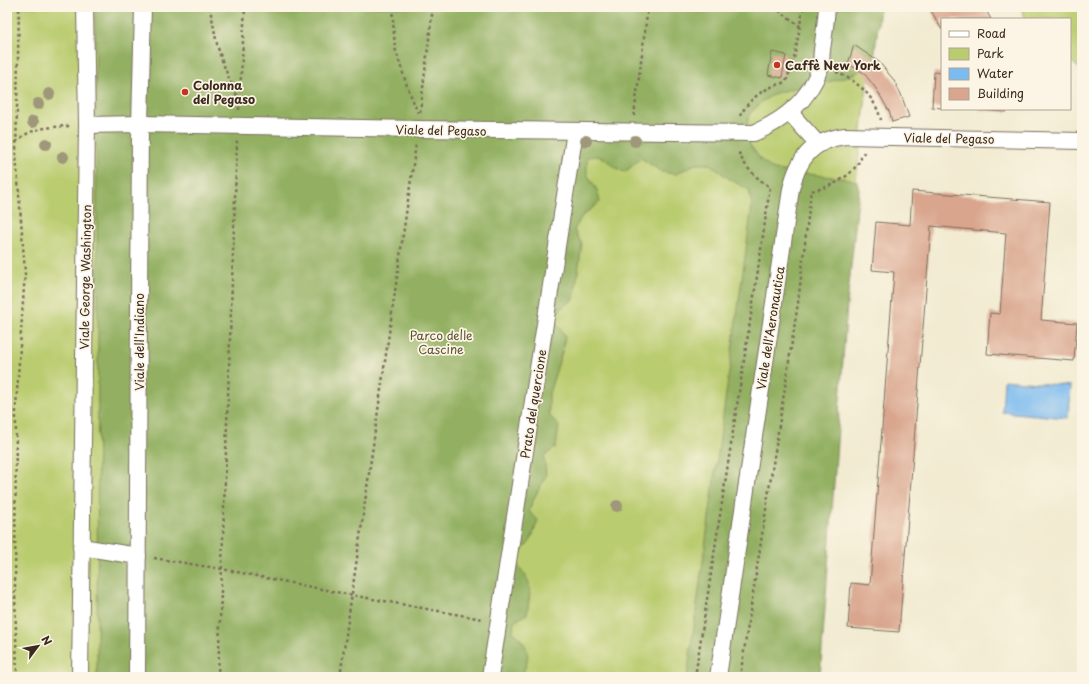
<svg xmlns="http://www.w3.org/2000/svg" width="1089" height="684" font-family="'Playpen Sans',sans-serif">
<rect width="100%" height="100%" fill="#fcf5e5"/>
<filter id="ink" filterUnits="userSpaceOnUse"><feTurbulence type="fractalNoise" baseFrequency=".025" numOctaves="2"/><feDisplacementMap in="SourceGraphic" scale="8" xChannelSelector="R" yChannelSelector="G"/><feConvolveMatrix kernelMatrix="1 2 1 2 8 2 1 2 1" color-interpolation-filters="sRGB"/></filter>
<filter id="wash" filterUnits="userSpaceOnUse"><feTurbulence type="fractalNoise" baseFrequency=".012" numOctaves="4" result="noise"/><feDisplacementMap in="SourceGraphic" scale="16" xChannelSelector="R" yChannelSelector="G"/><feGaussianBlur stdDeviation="0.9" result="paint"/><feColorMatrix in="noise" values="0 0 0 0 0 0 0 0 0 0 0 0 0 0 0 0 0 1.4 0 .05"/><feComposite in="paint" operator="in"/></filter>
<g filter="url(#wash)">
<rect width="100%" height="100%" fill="#f2ebd2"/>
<!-- green -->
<g fill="#bacc70" stroke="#7a7b47">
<path d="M7 7H876L840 322 815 677H7Z"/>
<path d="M1020 7H1082V71L1070 60V19H1026Z"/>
</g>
<!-- forest -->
<path fill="#93b062" stroke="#676d40" d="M95 7H880L874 61 856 73 842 78 819 85 799 87 776 93 761 102 749 115 746 129 750 145 761 160 774 170 850 179 857 182 859 190 847 304 820 677H687L752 206 749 190 728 178 710 164H695L676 174 662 172 641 158C635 163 630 169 624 172 608 166 605 151 587 158V174L597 190 600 202 582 216 574 230 582 244 574 299 560 309 554 320 565 336 562 352 549 393V415L559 426 556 447 544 456 546 476 535 496 529 511 538 520 531 540 514 561C534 584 531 586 527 614L514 622 513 632C530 645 532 659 520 677H97L98 319Z"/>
<!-- water -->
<path fill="#7cbbf0" stroke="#5c7287" d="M1004 380 1070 386 1068 418 1002 412Z"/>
<g id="blocks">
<!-- building -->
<g fill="#d9a58d">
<path d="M929 7H984L991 19H942V30Z"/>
<path d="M854 45 879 62 893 79 901 94 909 117 892 122 890 113 877 90 864 73 848 64Z"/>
<path d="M772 52 786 55 782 78 768 75Z"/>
<path d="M934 72 942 73V108L932 107Z"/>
<path d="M979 109H1007V112L979 110Z"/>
<path d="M912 191 1050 202 1041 320 1077 323 1074 361 987 354 990 313 1000 314 1006 233 931 226 899 632 848 628 851 583 870 585 894 272 872 270 876 222 910 225Z"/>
</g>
</g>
</g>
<g filter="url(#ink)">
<use href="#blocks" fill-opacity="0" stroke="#7b6e5d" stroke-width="1"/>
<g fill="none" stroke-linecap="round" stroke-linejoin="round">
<defs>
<g id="street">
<path d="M790 113 818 144"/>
<path d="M87 125 140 124 418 129 754 133C784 120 808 102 820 68 822 63 821 56 822 50 824 36 826 21 827 7"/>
<path d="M81 547 138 556"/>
<path d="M80 677 87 125 85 7"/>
<path d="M137 677 140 124 143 7"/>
<path d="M490 677 575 131"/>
<path d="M718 677 791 189C798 158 813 140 845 136L1082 141"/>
</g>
</defs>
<!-- street casing -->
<use href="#street" stroke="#7b6e5d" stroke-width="18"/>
<!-- path -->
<g stroke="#7b6e5d" stroke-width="2.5" stroke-dasharray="3 3" stroke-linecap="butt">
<path d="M209 7C213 19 214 31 217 44 222 63 230 82 239 99"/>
<path d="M392 7 395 48 407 86 418 113"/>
<path d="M774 7 800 26"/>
<path d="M836 72C858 81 875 97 881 120"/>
<path d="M239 110 245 7"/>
<path d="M420 112 433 7"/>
<path d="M634 116 648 7"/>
<path d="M740 116C750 97 766 87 786 82L795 55 803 7"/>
<path d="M16 142C31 127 50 127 70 126"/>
<path d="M154 558 222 569 351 595 482 619"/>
<path d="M17 677 15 591 16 407 25 272 16 155 19 7"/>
<path d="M218 677 237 141"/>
<path d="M340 677 416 144"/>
<path d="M695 677 758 270 770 187C756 178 743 166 738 150"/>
<path d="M740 677 798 303 811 191C835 186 854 176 864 152"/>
</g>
<!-- street -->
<use href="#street" stroke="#fff" stroke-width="16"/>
</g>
<!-- trees -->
<g fill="#9f977a">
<circle cx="49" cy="94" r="6"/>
<circle cx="38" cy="104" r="6"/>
<circle cx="33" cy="122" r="6"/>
<circle cx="586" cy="141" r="6"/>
<circle cx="635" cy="141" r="6"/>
<circle cx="46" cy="144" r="6"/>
<circle cx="63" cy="157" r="6"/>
<circle cx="617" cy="506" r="6"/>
</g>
</g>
<!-- markers -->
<g fill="#c8321e" stroke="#fcf5e5" stroke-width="1.5">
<circle cx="777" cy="65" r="4"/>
<circle cx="185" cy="92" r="4"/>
</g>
<g text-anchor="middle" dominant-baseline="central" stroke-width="3.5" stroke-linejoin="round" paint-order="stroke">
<!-- poi labels -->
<g font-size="12" font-weight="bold" fill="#3b2a1e" stroke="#fcf5e5" text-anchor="start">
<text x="785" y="65">Caffè New York</text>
<text x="193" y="85">Colonna<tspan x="193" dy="14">del Pegaso</tspan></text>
</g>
<!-- street labels -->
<g font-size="12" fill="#3b2a1e" stroke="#fcf5e5">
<text transform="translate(441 130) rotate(1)">Viale del Pegaso</text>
<text transform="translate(949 138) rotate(1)">Viale del Pegaso</text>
<text transform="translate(85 277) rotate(-89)">Viale George Washington</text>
<text transform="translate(770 328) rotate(-81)">Viale dell'Aeronautica</text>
<text transform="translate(139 342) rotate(-90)">Viale dell'Indiano</text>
<text transform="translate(533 404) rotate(-81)">Prato del quercione</text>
</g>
<!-- park labels -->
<g font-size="12" fill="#5b5232" stroke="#fcf5e5">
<text x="441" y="335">Parco delle<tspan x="441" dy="14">Cascine</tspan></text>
</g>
</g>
<!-- margin -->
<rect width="1089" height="684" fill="none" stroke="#fcf5e5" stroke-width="24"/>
<!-- legend -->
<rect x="941" y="18" width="130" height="92" fill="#fcf5e5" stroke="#afa495"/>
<rect x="949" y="31" width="20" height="6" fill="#ffffff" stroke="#afa495"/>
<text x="977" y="38" font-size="12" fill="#3b2a1e">Road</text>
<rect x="949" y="48" width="20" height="12" fill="#bacc70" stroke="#afa495"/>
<text x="977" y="58" font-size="12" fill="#3b2a1e">Park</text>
<rect x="949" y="68" width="20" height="12" fill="#7cbbf0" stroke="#afa495"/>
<text x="977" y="78" font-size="12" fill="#3b2a1e">Water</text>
<rect x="949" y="88" width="20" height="12" fill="#d9a58d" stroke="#afa495"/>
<text x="977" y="98" font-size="12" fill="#3b2a1e">Building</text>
<!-- north arrow -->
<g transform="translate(38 646) rotate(58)" stroke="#fcf5e5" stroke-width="3" paint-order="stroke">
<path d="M0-3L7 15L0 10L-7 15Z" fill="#3b2a1e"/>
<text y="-6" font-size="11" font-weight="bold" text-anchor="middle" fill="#3b2a1e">N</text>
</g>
</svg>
